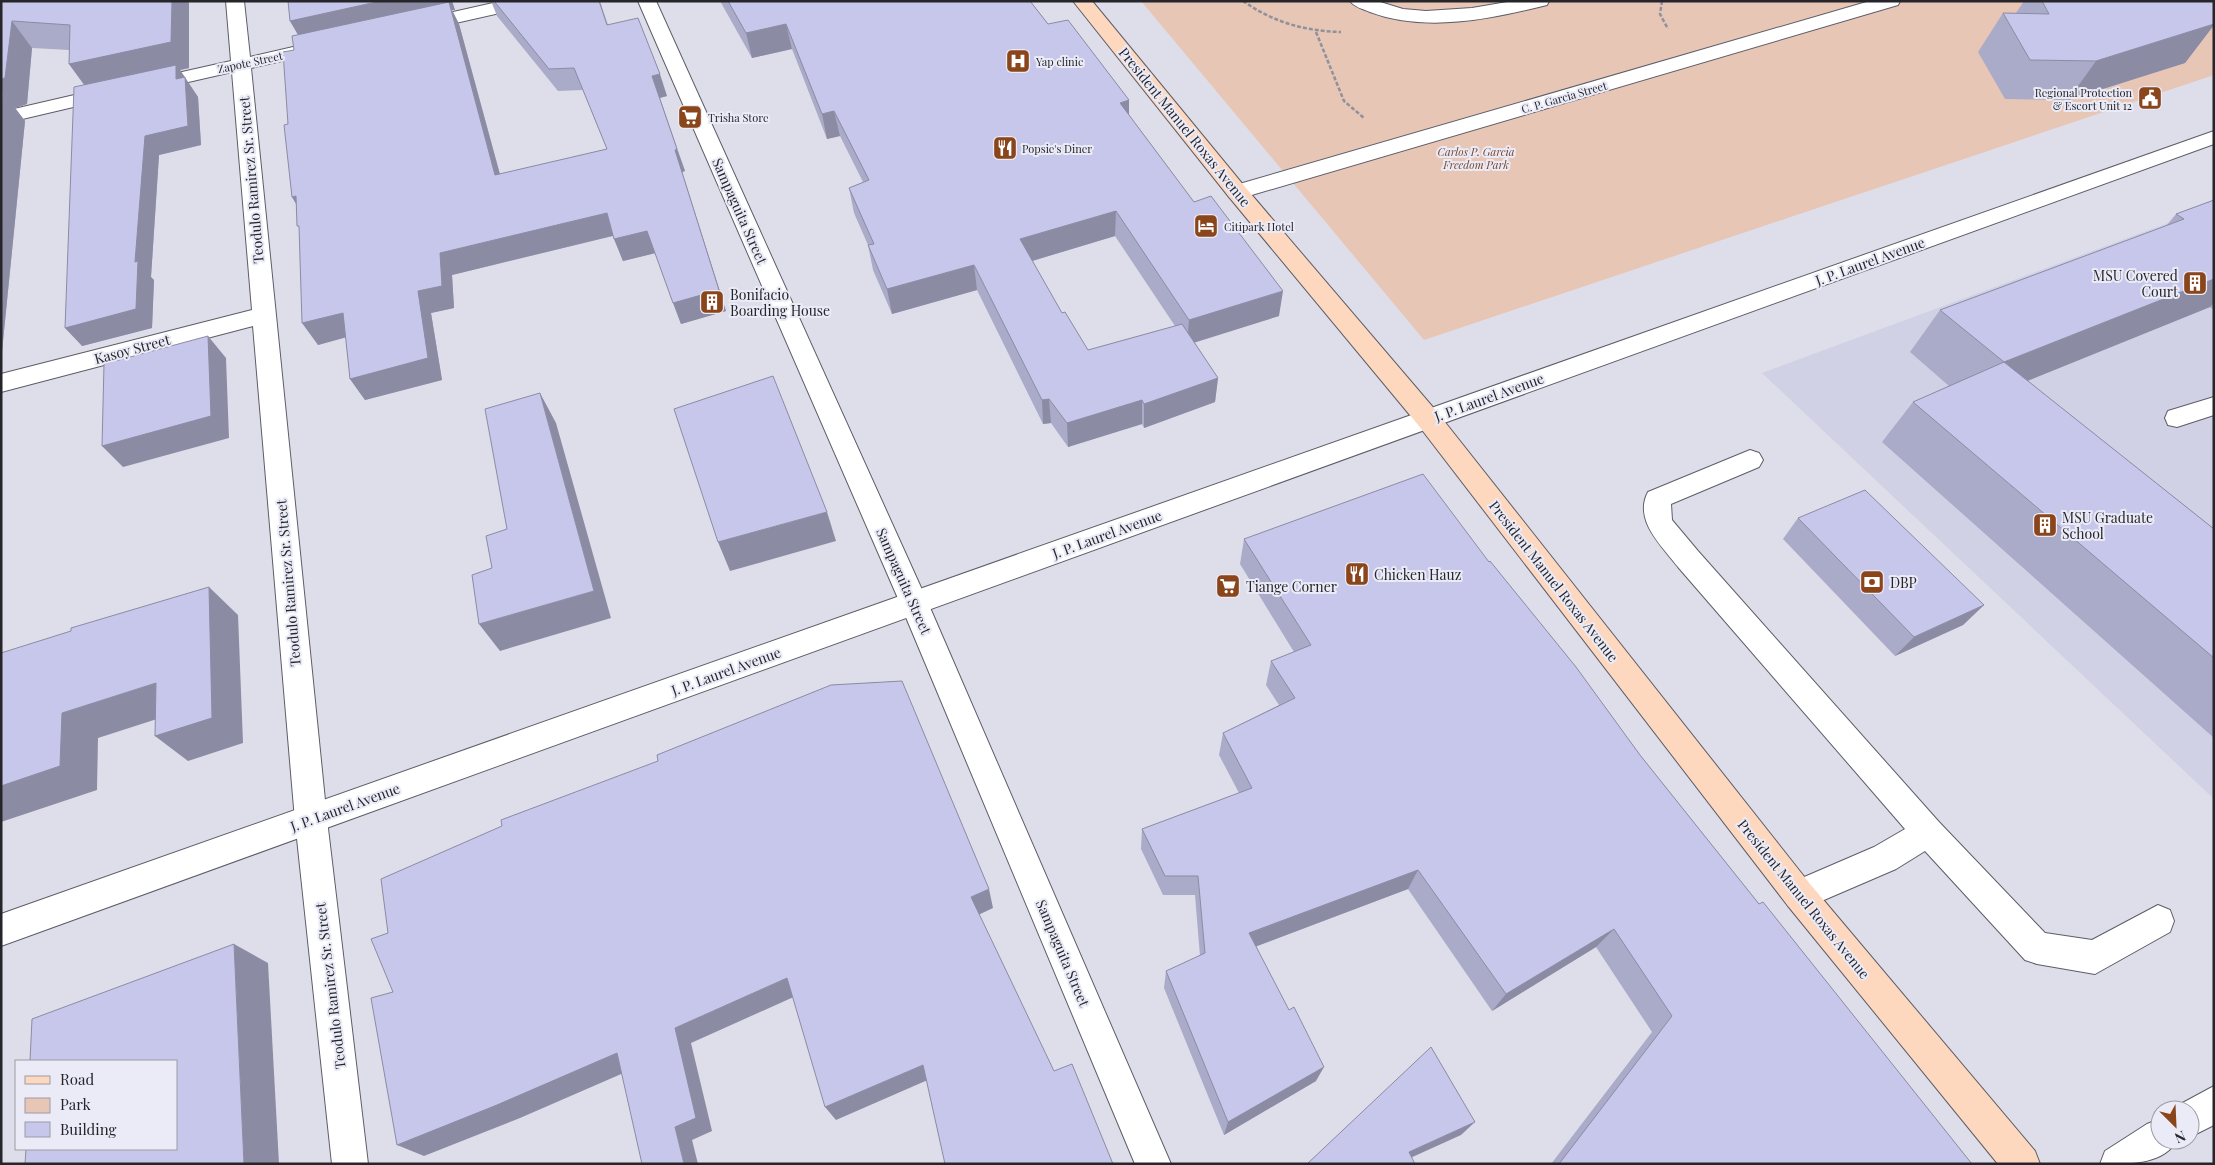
<svg xmlns="http://www.w3.org/2000/svg" width="2215" height="1165" font-family="'Playfair Display',serif">
<rect width="100%" height="100%" fill="#dedeea"/>
<!-- built -->
<path fill="#d0d1e4" d="M2214 206V799L1762 373Z"/>
<!-- green -->
<path fill="#e7c6b6" d="M1141 1H2214V75L1424 340Z"/>
<g fill="none" stroke-linecap="round" stroke-linejoin="round">
<defs>
<g id="service">
<path d="M2214 397V415L2177 427 2168 425 2165 418 2168 411Z"/>
<path d="M1750 450 1759 453 1763 460 1759 467 1671 504 1672 520 1698 551 1939 822 2045 933 2092 940 2158 905 2170 910 2174 921 2170 932 2095 974 2037 964 2025 960 1925 851 1896 869 1810 906 1799 911 1788 906 1783 895 1788 884 1874 847 1905 829 1678 567C1662 546 1633 520 1648 492Z"/>
</g>
<path id="pedestrian" d="M1350 1H1377L1403 9 1426 11 1472 8 1513 1H1549L1547 5C1491 19 1426 33 1370 12 1363 9 1354 7 1350 1Z"/>
<g id="minor">
<path d="M226 1H244L250 57 319 41 326 43 329 47 326 51 251 68 327 820 368 1164H332L295 820 253 326 1 392V374L252 310 232 72 149 91 142 89 139 85 142 81 231 61Z"/>
<path d="M502 1H537L535 5 420 31 413 29 411 25 413 21Z"/>
<path d="M638 1H656L928 603 1171 1164H1135L900 603Z"/>
<path d="M1870 1H1900L1898 5 1245 197 1237 199 1229 197 1226 192 1229 187Z"/>
<path d="M109 87 116 89 119 93 116 97 1 124V112Z"/>
<path d="M2214 1086V1125L2190 1137V1110H2176L2177 1106Z"/>
<path d="M2160 1119V1140H2177C2164 1165 2128 1164 2100 1164L2105 1151 2147 1124Z"/>
</g>
<path id="tertiary" d="M2214 131V144L1 946V914Z"/>
<path id="secondary" d="M1073 1H1092L1245 187 1437 412 1810 884 2035 1151 2040 1164H1998L1788 906 1419 426 1229 197Z"/>
</defs>
<!-- service casing -->
<use href="#service" stroke="#5c5d67" stroke-width="2"/>
<!-- pedestrian casing -->
<use href="#pedestrian" stroke="#5c5d67" stroke-width="2"/>
<!-- minor casing -->
<use href="#minor" stroke="#5c5d67" stroke-width="2"/>
<!-- tertiary casing -->
<use href="#tertiary" stroke="#5c5d67" stroke-width="2"/>
<!-- secondary casing -->
<use href="#secondary" stroke="#5c5d67" stroke-width="2"/>
<!-- path -->
<g stroke="#91919a" stroke-width="2.5" stroke-dasharray="4 2" stroke-linecap="butt">
<path d="M1243 1C1273 22 1304 31 1341 32"/>
<path d="M1662 1 1660 14 1668 29"/>
<path d="M1316 32 1344 101 1364 118"/>
</g>
<!-- service -->
<use href="#service" fill="#fff" fill-rule="evenodd"/>
<!-- pedestrian -->
<use href="#pedestrian" fill="#fff" fill-rule="evenodd"/>
<!-- minor -->
<use href="#minor" fill="#fff" fill-rule="evenodd"/>
<!-- tertiary -->
<use href="#tertiary" fill="#fff" fill-rule="evenodd"/>
<!-- secondary -->
<use href="#secondary" fill="#fdd7be" fill-rule="evenodd"/>
</g>
<!-- wall -->
<g fill="#aaabc9" fill-rule="evenodd">
<path d="M1 1H189V68L180 70 198 97 201 145 159 155 151 277 154 280 152 328 82 346 84 85 69 64V50L32 48 27 104 15 108 25 121 1 361Z"/>
<path d="M288 1H452L455 10H452L459 24 500 174 607 149 583 90 558 91 497 16 491 1 487 2 486 1H600L608 25 667 96 660 98 685 171 682 172 726 311 681 324 655 253 623 261 613 236 452 275 454 308 431 313 442 380 365 400 350 379 346 337 318 345 299 229 296 204 292 197 288 124 294 50 298 35 290 21Z"/>
<path d="M720 1H1030L1048 24 1129 115 1279 316 1194 342 1218 378 1215 402 1144 428 1142 424 1068 447 1051 423 1043 424 977 290 892 314 873 270 868 245 854 213 849 188 863 182 840 136 827 139 792 49 752 58ZM1115 236 1175 326 1088 350 1062 313 1032 261Z"/>
<path d="M2024 1H2214V25L2185 63 2068 100 2005 99 1978 52 2003 13H2016Z"/>
<path d="M2214 200V310L2210 307 2027 381 2214 529V738L1882 442 1913 402 1949 386 1910 352 1940 310 2166 226 2176 214Z"/>
<path d="M1798 518 1984 605 1963 625 1895 656 1783 539Z"/>
<path d="M1244 539 1489 562 1640 755 1759 904 1972 1164H1551L1652 1032 1596 947 1492 1011 1408 889 1256 946 1316 1081 1224 1135 1164 988 1166 971 1200 956 1195 895H1163L1141 849 1142 829 1239 793 1219 755 1223 733 1279 705 1266 685 1271 661 1294 652 1240 564Z"/>
</g>
<!-- shaded-wall -->
<g fill="#8b8ba4">
<path d="M172 1H189V68L180 70 198 97 201 145 159 155 151 277 154 280 152 328 82 346 65 328 135 262 89 91 69 64Z"/>
<path d="M381 1H452L455 10H452L459 24 506 197 303 43 290 21Z"/>
<path d="M12 21 32 48 27 104 15 108 25 121 1 361V79Z"/>
<path d="M786 24 792 49 752 58 746 33Z"/>
<path d="M2214 24V25L2185 63 2068 100 2096 61Z"/>
<path d="M660 74 667 96 659 98 652 76Z"/>
<path d="M1129 100V126L1120 103Z"/>
<path d="M834 111 840 136 827 139 822 114Z"/>
<path d="M677 149 685 171 682 172 726 311 681 324 673 303 675 150Z"/>
<path d="M296 196 306 219 292 197Z"/>
<path d="M1116 211 1115 236 1022 264 1020 239Z"/>
<path d="M607 213 616 235 452 275 454 308 431 313 442 380 365 400 350 379 418 291 440 253Z"/>
<path d="M647 231 656 253 623 261 614 239Z"/>
<path d="M974 265 977 290 892 314 887 289Z"/>
<path d="M2214 279V303L2210 307 1970 404 2004 362Z"/>
<path d="M1283 291 1279 316 1187 345 1189 320Z"/>
<path d="M343 313 358 334 318 345 302 323Z"/>
<path d="M208 336 226 358 229 438 123 467 102 446Z"/>
<path d="M1218 378 1215 402 1144 428V404Z"/>
<path d="M540 393 556 423 611 618 500 651 479 624 594 591Z"/>
<path d="M1049 399 1051 423 1043 424 1042 400Z"/>
<path d="M1142 400V424L1068 447 1067 423Z"/>
<path d="M827 512 836 541 730 571 718 542Z"/>
<path d="M209 587 238 615 243 743 188 761 155 736Z"/>
<path d="M1984 605 1963 625 1895 656 1914 637Z"/>
<path d="M156 683 188 709 98 738 97 790 1 822V786L62 713Z"/>
<path d="M1418 870 1408 889 1244 951 1249 933Z"/>
<path d="M989 889 993 908 976 916 971 897Z"/>
<path d="M1614 929 1596 947 1492 1011 1506 994Z"/>
<path d="M234 944 268 963 279 1164H244Z"/>
<path d="M787 978 798 995 691 1043 712 1131 692 1140 698 1164H684L675 1127V1028Z"/>
<path d="M617 1053 635 1068 520 1118 424 1156 397 1145Z"/>
<path d="M923 1065 930 1079 836 1120 825 1107Z"/>
<path d="M1324 1067 1316 1081 1224 1135 1228 1122Z"/>
<path d="M1475 1122 1461 1135 1397 1164 1409 1152Z"/>
</g>
<!-- building -->
<g fill="#c6c7ea" stroke="#8b8ba4">
<path d="M1 1H172L171 42 69 64 70 25 12 21 5 78 1 79Z"/>
<path d="M288 1H381L290 21Z"/>
<path d="M494 1H599L607 25 638 18 660 74 652 76 677 149 675 150 719 290 673 303 647 231 614 239 607 213 440 253 442 286 418 291 428 358 350 379 343 313 302 323 299 226H297L296 196 292 197 284 125 288 124 283 52 294 50 292 36 449 2 495 175 607 149 574 68 549 69Z"/>
<path d="M728 1H1030L1048 24 1068 20 1129 100 1120 103 1194 202 1211 196 1283 291 1189 320 1116 211 1020 239 1062 313 1065 312 1088 350 1182 324 1218 378 1144 404 1142 400 1067 423 1049 399 1042 400 974 265 887 289 868 245 874 244 849 188 869 180 834 111 822 114 786 24 746 33Z"/>
<path d="M2042 1H2214V24L2096 61 2030 60 2003 13 2049 14Z"/>
<path d="M176 65V79L185 77 188 126 145 136 135 262 138 261 136 309 65 328 74 87Z"/>
<path d="M1 94H3L1 112Z"/>
<path d="M2214 200V279L2004 362 1940 310 2184 219 2176 214Z"/>
<path d="M208 336 211 416 102 446 104 364Z"/>
<path d="M2004 362 2214 529V658L1913 402Z"/>
<path d="M773 376 827 512 718 542 674 409Z"/>
<path d="M540 393 594 591 479 624 472 575 492 568 486 536 507 529 485 409Z"/>
<path d="M1423 474 1489 562 1490 561 1576 667 1640 755 1759 904 1763 902 1972 1164H1559L1672 1016 1614 929 1506 994 1418 870 1249 933 1289 1010 1294 1007 1324 1067 1228 1122 1166 971 1205 953 1198 876H1165L1142 829 1252 788 1223 733 1295 698 1271 661 1311 645 1244 539Z"/>
<path d="M1865 490 1984 605 1914 637 1798 518Z"/>
<path d="M209 587 212 718 155 736 156 683 62 713 60 766 1 786V653L71 631V628Z"/>
<path d="M902 681 989 889 971 897 1054 1071 1072 1064 1113 1164H945L923 1065 825 1107 787 978 675 1028 696 1118 675 1127 684 1164H642L617 1053 497 1105 397 1145 371 998 393 992 371 939 388 933 381 879 502 826 501 820 658 761 657 755 831 685Z"/>
<path d="M234 944 244 1164H25L26 1149H176V1061H30L32 1019Z"/>
<path d="M1431 1047 1475 1122 1409 1152 1415 1164H1307Z"/>
</g>
<!-- icons -->
<defs>
<symbol id="hospital-square" viewBox="-11 -11 22 22"><rect x="-9" y="-9" width="18" height="18" rx="4" fill="#8a451b" stroke="#ebebf8"/><path d="M-5-5h3v3.5h4V-5h3V5h-3V1.5h-4V5h-3Z" fill="#fff"/></symbol>
<symbol id="civic-square" viewBox="-11 -11 22 22"><rect x="-9" y="-9" width="18" height="18" rx="4" fill="#8a451b" stroke="#ebebf8"/><path d="M-.6-6.5H3V-4.5H.6V-3L4-1V1h2V6H-6V1h2V-1L-.6-3ZM-1.2 2.5V6h2.4V2.5Z" fill="#fff"/></symbol>
<symbol id="supermarket-square" viewBox="-11 -11 22 22"><rect x="-9" y="-9" width="18" height="18" rx="4" fill="#8a451b" stroke="#ebebf8"/><path d="M-6-5.5h2.5l.6 2H6L4.5 2H-2.5L-4.4-4H-6ZM-1.5 3.2a1.3 1.3 0 1 0 .1 0ZM3 3.2a1.3 1.3 0 1 0 .1 0Z" fill="#fff"/></symbol>
<symbol id="restaurant-square" viewBox="-11 -11 22 22"><rect x="-9" y="-9" width="18" height="18" rx="4" fill="#8a451b" stroke="#ebebf8"/><path d="M-5-6h1v4h1v-4h1v4h1v-4h1v5L-1.5 .5V6h-2V.5L-5-1ZM5-6V6H3V1.5H1.5Q1.5-4 5-6Z" fill="#fff"/></symbol>
<symbol id="hotel-square" viewBox="-11 -11 22 22"><rect x="-9" y="-9" width="18" height="18" rx="4" fill="#8a451b" stroke="#ebebf8"/><path d="M-6-4.5h1.5V1H6V5H4.5V3h-9V5H-6ZM-4 0a1.8 1.8 0 1 1 3.6 0ZM.5 0V-2.5h3Q6-2.5 6 0Z" fill="#fff"/></symbol>
<symbol id="building-square" viewBox="-11 -11 22 22"><rect x="-9" y="-9" width="18" height="18" rx="4" fill="#8a451b" stroke="#ebebf8"/><path d="M-4-6H4V6H1V3H-1V6H-4ZM-2.5-4.3h1.7v1.8h-1.7ZM.8-4.3h1.7v1.8H.8ZM-2.5-1h1.7V.8h-1.7ZM.8-1h1.7V.8H.8Z" fill="#fff"/></symbol>
<symbol id="bank-square" viewBox="-11 -11 22 22"><rect x="-9" y="-9" width="18" height="18" rx="4" fill="#8a451b" stroke="#ebebf8"/><path d="M-6-4H6V4H-6ZM0-2.3a2.3 2.3 0 1 0 0 4.6a2.3 2.3 0 1 0 0-4.6Z" fill="#fff"/></symbol>
</defs>
<g fill-rule="evenodd">
<use href="#hospital-square" x="1004" y="47" width="28" height="28"/>
<use href="#civic-square" x="2136" y="84" width="28" height="28"/>
<use href="#supermarket-square" x="676" y="103" width="28" height="28"/>
<use href="#restaurant-square" x="991" y="134" width="28" height="28"/>
<use href="#hotel-square" x="1192" y="212" width="28" height="28"/>
<use href="#building-square" x="2181" y="269" width="28" height="28"/>
<use href="#building-square" x="698" y="288" width="28" height="28"/>
<use href="#building-square" x="2031" y="511" width="28" height="28"/>
<use href="#restaurant-square" x="1343" y="560" width="28" height="28"/>
<use href="#bank-square" x="1858" y="568" width="28" height="28"/>
<use href="#supermarket-square" x="1214" y="572" width="28" height="28"/>
</g>
<g text-anchor="middle" dominant-baseline="central" stroke-width="4" stroke-linejoin="round" paint-order="stroke">
<!-- far-poi labels -->
<g font-size="11" fill="#25252a" stroke="#ebebf8" text-anchor="start">
<text x="1036" y="61">Yap clinic</text>
<text x="2132" y="92" text-anchor="end">Regional Protection<tspan x="2132" dy="13">&amp; Escort Unit 12</tspan></text>
<text x="708" y="117">Trisha Store</text>
<text x="1022" y="148">Popsie's Diner</text>
<text x="1224" y="226">Citipark Hotel</text>
</g>
<!-- far-street labels -->
<g font-size="11" fill="#25252a" stroke="#ebebf8">
<text transform="translate(250 62) rotate(-12)">Zapote Street</text>
<text transform="translate(1564 97) rotate(-16)">C. P. Garcia Street</text>
</g>
<!-- far-park labels -->
<g font-size="11" font-style="italic" fill="#78472c" stroke="#ebebf8">
<text x="1476" y="151">Carlos P. Garcia<tspan x="1476" dy="13">Freedom Park</tspan></text>
</g>
<!-- street labels -->
<g font-size="14" fill="#25252a" stroke="#ebebf8">
<text transform="translate(1185 127) rotate(51)">President Manuel Roxas Avenue</text>
<text transform="translate(251 180) rotate(-95)">Teodulo Ramirez Sr. Street</text>
<text transform="translate(740 211) rotate(66)">Sampaguita Street</text>
<text transform="translate(1870 261) rotate(-20)">J. P. Laurel Avenue</text>
<text transform="translate(132 349) rotate(-15)">Kasoy Street</text>
<text transform="translate(1489 397) rotate(-20)">J. P. Laurel Avenue</text>
<text transform="translate(1107 534) rotate(-20)">J. P. Laurel Avenue</text>
<text transform="translate(904 581) rotate(66)">Sampaguita Street</text>
<text transform="translate(1554 581) rotate(52)">President Manuel Roxas Avenue</text>
<text transform="translate(288 583) rotate(-95)">Teodulo Ramirez Sr. Street</text>
<text transform="translate(726 671) rotate(-20)">J. P. Laurel Avenue</text>
<text transform="translate(345 807) rotate(-20)">J. P. Laurel Avenue</text>
<text transform="translate(1804 899) rotate(51)">President Manuel Roxas Avenue</text>
<text transform="translate(1063 953) rotate(67)">Sampaguita Street</text>
<text transform="translate(330 986) rotate(-97)">Teodulo Ramirez Sr. Street</text>
</g>
<!-- poi labels -->
<g font-size="14" fill="#25252a" stroke="#ebebf8" text-anchor="start">
<text x="2178" y="275" text-anchor="end">MSU Covered<tspan x="2178" dy="16">Court</tspan></text>
<text x="730" y="294">Bonifacio<tspan x="730" dy="16">Boarding House</tspan></text>
<text x="2062" y="517">MSU Graduate<tspan x="2062" dy="16">School</tspan></text>
<text x="1374" y="574">Chicken Hauz</text>
<text x="1890" y="582">DBP</text>
<text x="1246" y="586">Tiange Corner</text>
</g>
</g>
<!-- border -->
<rect width="2215" height="1165" fill="none" stroke="#25252a" stroke-width="5"/>
<!-- legend -->
<rect x="15" y="1060" width="162" height="90" fill="#ebebf8" stroke="#9c9ca6"/>
<rect x="25" y="1076" width="25" height="8" fill="#fdd7be" stroke="#9c9ca6"/>
<text x="60" y="1085" font-size="15" fill="#25252a">Road</text>
<rect x="25" y="1098" width="25" height="15" fill="#e7c6b6" stroke="#9c9ca6"/>
<text x="60" y="1110" font-size="15" fill="#25252a">Park</text>
<rect x="25" y="1122" width="25" height="15" fill="#c6c7ea" stroke="#9c9ca6"/>
<text x="60" y="1135" font-size="15" fill="#25252a">Building</text>
<!-- north arrow -->
<g transform="translate(2175 1125) rotate(156)"><circle r="24" fill="#ebebf8" stroke="#9c9ca6"/>
<path d="M0-4L9 19L0 12L-9 19Z" fill="#8a451b"/>
<text y="-8" font-size="14" font-weight="bold" text-anchor="middle" fill="#25252a">N</text>
</g>
</svg>
